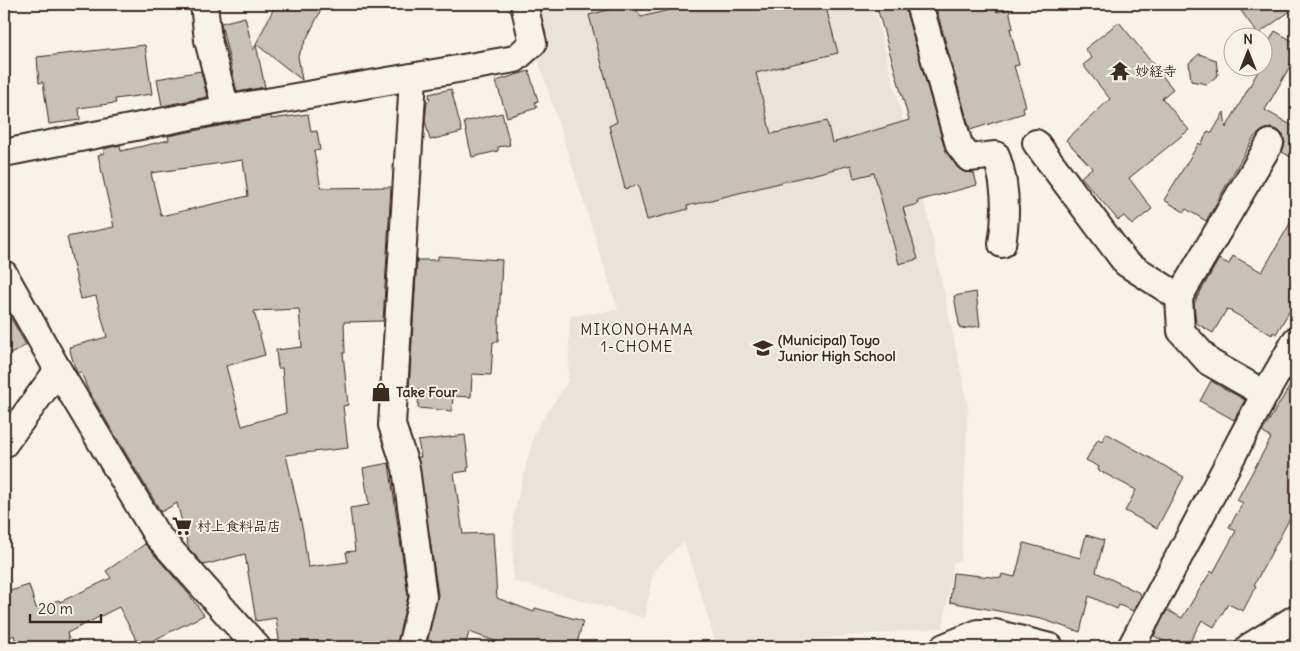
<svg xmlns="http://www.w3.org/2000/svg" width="1300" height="651" font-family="Delius,'Klee One',sans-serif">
<rect width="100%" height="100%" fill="#f7f3e8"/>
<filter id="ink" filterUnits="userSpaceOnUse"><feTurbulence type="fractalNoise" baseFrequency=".02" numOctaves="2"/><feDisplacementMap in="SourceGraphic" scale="10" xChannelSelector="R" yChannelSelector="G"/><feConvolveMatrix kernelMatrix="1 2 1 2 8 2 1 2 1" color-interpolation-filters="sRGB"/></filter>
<g filter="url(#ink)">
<!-- built -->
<path fill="#e9e4d9" d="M524 4H873L928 217 968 406 961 560 953 563 943 628 717 647 684 541 653 571 645 618 513 581V517L535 431 568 381 570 316 618 310 533 43Z"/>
<!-- building -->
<g fill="#c8c1b6" stroke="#3b2a1e" fill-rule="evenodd">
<path d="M276 4H324L298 56 302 80 256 44Z"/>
<path d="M630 4H633L641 17 694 4H825L838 53 756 73 771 134 827 121 832 143 909 120 876 4H904L945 149 957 167 964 172 974 173 977 185 917 201 918 204 903 208 918 259 899 264 874 173 854 178 851 165 687 206 688 209 647 220 638 185 625 189 609 126 617 122 589 15Z"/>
<path d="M935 4H995L997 12 1009 9 1013 28 1010 29 1019 65 1014 66 1026 106 1023 107 1024 113 970 130Z"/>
<path d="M1236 4H1296V7L1258 34Z"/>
<path d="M245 17 253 50 256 45 265 87 237 92 221 23Z"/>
<path d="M1119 22 1173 89 1162 98 1189 130 1129 178 1152 209 1132 225 1124 216 1118 220 1081 177 1092 168 1066 140 1110 99 1083 65 1092 58 1085 49Z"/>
<path d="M1275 31 1296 43V72L1289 68 1265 110 1296 128V160L1282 152 1285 143 1283 135 1278 130 1271 128 1263 130 1254 137 1206 221 1186 209 1184 212 1164 200 1199 143 1201 145 1208 131 1212 133 1224 112 1226 128 1260 68H1262V54Z"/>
<path d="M145 45 152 94 115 99 116 103 79 108 80 120 49 124 43 82 39 83 37 57Z"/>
<path d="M1199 54 1216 60 1218 75 1207 84 1191 81 1189 63Z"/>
<path d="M201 71 207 97 162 106 157 79Z"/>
<path d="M529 71 538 101 535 102 537 108 507 117 496 81Z"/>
<path d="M451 89 462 132 430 140 425 121 427 101 430 100 429 94Z"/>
<path d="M502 113 510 145 498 147V151L472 157 464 122Z"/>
<path d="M308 114 311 132 317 131 320 150 314 151 321 188 391 187 383 321 344 322 345 353H343L348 405 343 406 348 448 286 455 303 531 308 567 348 562 346 552 355 551 350 508 369 505 363 468 389 463 408 596 396 647H280L276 618 256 621 245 554 204 565 189 549 177 503 161 512 88 390 81 372 77 373 75 368 69 347 107 337 96 296 81 299 67 237 114 227 98 155 104 153 103 149 120 145 121 151 169 140 168 136 229 124 271 116V119ZM243 160 248 196 161 216 151 173ZM299 309 302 347 276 350 278 368H282L286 413 242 426 226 366 265 355 254 311Z"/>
<path d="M1296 213V300L1276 334 1273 332 1272 335 1227 309 1213 333 1196 323 1194 303 1219 259 1229 264 1233 256 1262 272Z"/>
<path d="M438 256 502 260 498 342H493L491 375 472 374 471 397 453 396 452 411 418 408 419 389H409L417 260H438Z"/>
<path d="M976 292 980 326 960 329 954 296Z"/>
<path d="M4 306 26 345 4 358Z"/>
<path d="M1296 376V507L1254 585 1256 586 1243 611 1228 604 1214 627 1202 620 1187 647H1176L1154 636 1167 610 1182 618 1211 571 1213 573 1236 531 1229 527 1243 503 1237 500 1271 438 1262 432Z"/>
<path d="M1211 381 1245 400 1234 420 1200 401Z"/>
<path d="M1106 433 1184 477 1157 528 1125 511 1136 490 1098 470 1099 467 1086 460 1098 439 1102 441Z"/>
<path d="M465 435 469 467 467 468 468 471 454 473 463 534 493 533 497 598 534 612 535 608 583 621 576 647H512L469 632 465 647H426L438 595 418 457H421L418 441Z"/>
<path d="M1086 535 1104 540 1096 572 1140 593 1141 596 1133 611 1119 605 1117 609 1089 596 1080 632 1041 619 950 602 953 573 1001 578 1002 574 1015 577 1024 543 1080 558Z"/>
<path d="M145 544 188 593 204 615 140 647 119 607 67 633 71 647H17L14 635 4 641V593L29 585 36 608 59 600 60 602 111 578 106 571Z"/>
</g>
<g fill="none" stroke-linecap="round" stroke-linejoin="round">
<defs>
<g id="minor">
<path d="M204 4 208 40 226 109"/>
<path d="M919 4 959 145 969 158 996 155C1006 183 1007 214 1002 244"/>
<path d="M1036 143 1126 263 1179 297"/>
<path d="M4 153 226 109 515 59 533 43 524 4"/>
<path d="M4 274 58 370 156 534 257 647"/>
<path d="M1265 394 1209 362 1181 331 1179 297 1270 143"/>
<path d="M4 444 58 370"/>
<path d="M411 647 423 597 406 468 392 425 413 78"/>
<path d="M944 647 978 633H995L1050 647"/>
<path d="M1131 647 1265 394 1296 340"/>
<path d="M1249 647 1296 618"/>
</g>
</defs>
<!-- minor casing -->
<use href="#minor" stroke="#3b2a1e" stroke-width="30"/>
<!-- minor -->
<use href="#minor" stroke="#f7f3e8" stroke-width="26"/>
</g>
</g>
<!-- icons -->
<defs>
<symbol id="temple-bare" viewBox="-9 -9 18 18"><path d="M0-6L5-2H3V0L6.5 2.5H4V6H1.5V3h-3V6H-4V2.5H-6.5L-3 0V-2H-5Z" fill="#3b2a1e" stroke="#f7f3e8" stroke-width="2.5" paint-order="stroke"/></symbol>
<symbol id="school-bare" viewBox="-9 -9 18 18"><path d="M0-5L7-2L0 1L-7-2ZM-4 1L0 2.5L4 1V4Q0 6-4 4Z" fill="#3b2a1e" stroke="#f7f3e8" stroke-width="2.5" paint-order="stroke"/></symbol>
<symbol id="shop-bare" viewBox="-9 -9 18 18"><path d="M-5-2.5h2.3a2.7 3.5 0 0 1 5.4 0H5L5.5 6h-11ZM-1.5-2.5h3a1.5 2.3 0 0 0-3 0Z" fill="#3b2a1e" stroke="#f7f3e8" stroke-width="2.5" paint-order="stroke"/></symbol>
<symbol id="supermarket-bare" viewBox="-9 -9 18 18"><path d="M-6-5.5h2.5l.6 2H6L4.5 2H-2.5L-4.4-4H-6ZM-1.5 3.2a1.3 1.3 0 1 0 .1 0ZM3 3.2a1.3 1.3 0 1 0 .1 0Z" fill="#3b2a1e" stroke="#f7f3e8" stroke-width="2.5" paint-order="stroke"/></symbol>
</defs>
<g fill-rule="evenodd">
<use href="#temple-bare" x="1106" y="57" width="28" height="28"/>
<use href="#school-bare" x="749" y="334" width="28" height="28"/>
<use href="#shop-bare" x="367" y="378" width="28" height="28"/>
<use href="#supermarket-bare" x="168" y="512" width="28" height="28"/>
</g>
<g text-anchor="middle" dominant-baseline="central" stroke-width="4" stroke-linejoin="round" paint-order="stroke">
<!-- poi labels -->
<g font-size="14" font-weight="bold" fill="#3b2a1e" stroke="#f7f3e8" text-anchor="start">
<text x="1135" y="71">妙経寺</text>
<text x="778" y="340">(Municipal) Toyo<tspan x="778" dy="16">Junior High School</tspan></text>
<text x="396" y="392">Take Four</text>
<text x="197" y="526">村上食料品店</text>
</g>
<!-- neighbourhood labels -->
<g font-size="15" letter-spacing="1" fill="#3b2a1e" stroke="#f7f3e8">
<text x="637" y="329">MIKONOHAMA<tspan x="637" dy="17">1-CHOME</tspan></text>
</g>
</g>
<!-- margin -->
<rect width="1300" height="651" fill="none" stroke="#f7f3e8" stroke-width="20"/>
<rect x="10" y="10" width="1280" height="631" fill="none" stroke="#3b2a1e" stroke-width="2" filter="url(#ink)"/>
<!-- north arrow -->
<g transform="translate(1248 52)"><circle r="24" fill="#f7f3e8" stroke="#aca397"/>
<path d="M0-4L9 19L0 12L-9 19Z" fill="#3b2a1e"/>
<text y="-8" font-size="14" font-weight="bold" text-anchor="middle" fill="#3b2a1e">N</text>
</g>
<!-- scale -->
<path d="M30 614v8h71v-8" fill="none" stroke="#3b2a1e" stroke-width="2.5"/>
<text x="38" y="614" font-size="15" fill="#3b2a1e" stroke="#f7f3e8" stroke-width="4" paint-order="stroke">20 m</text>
</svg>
